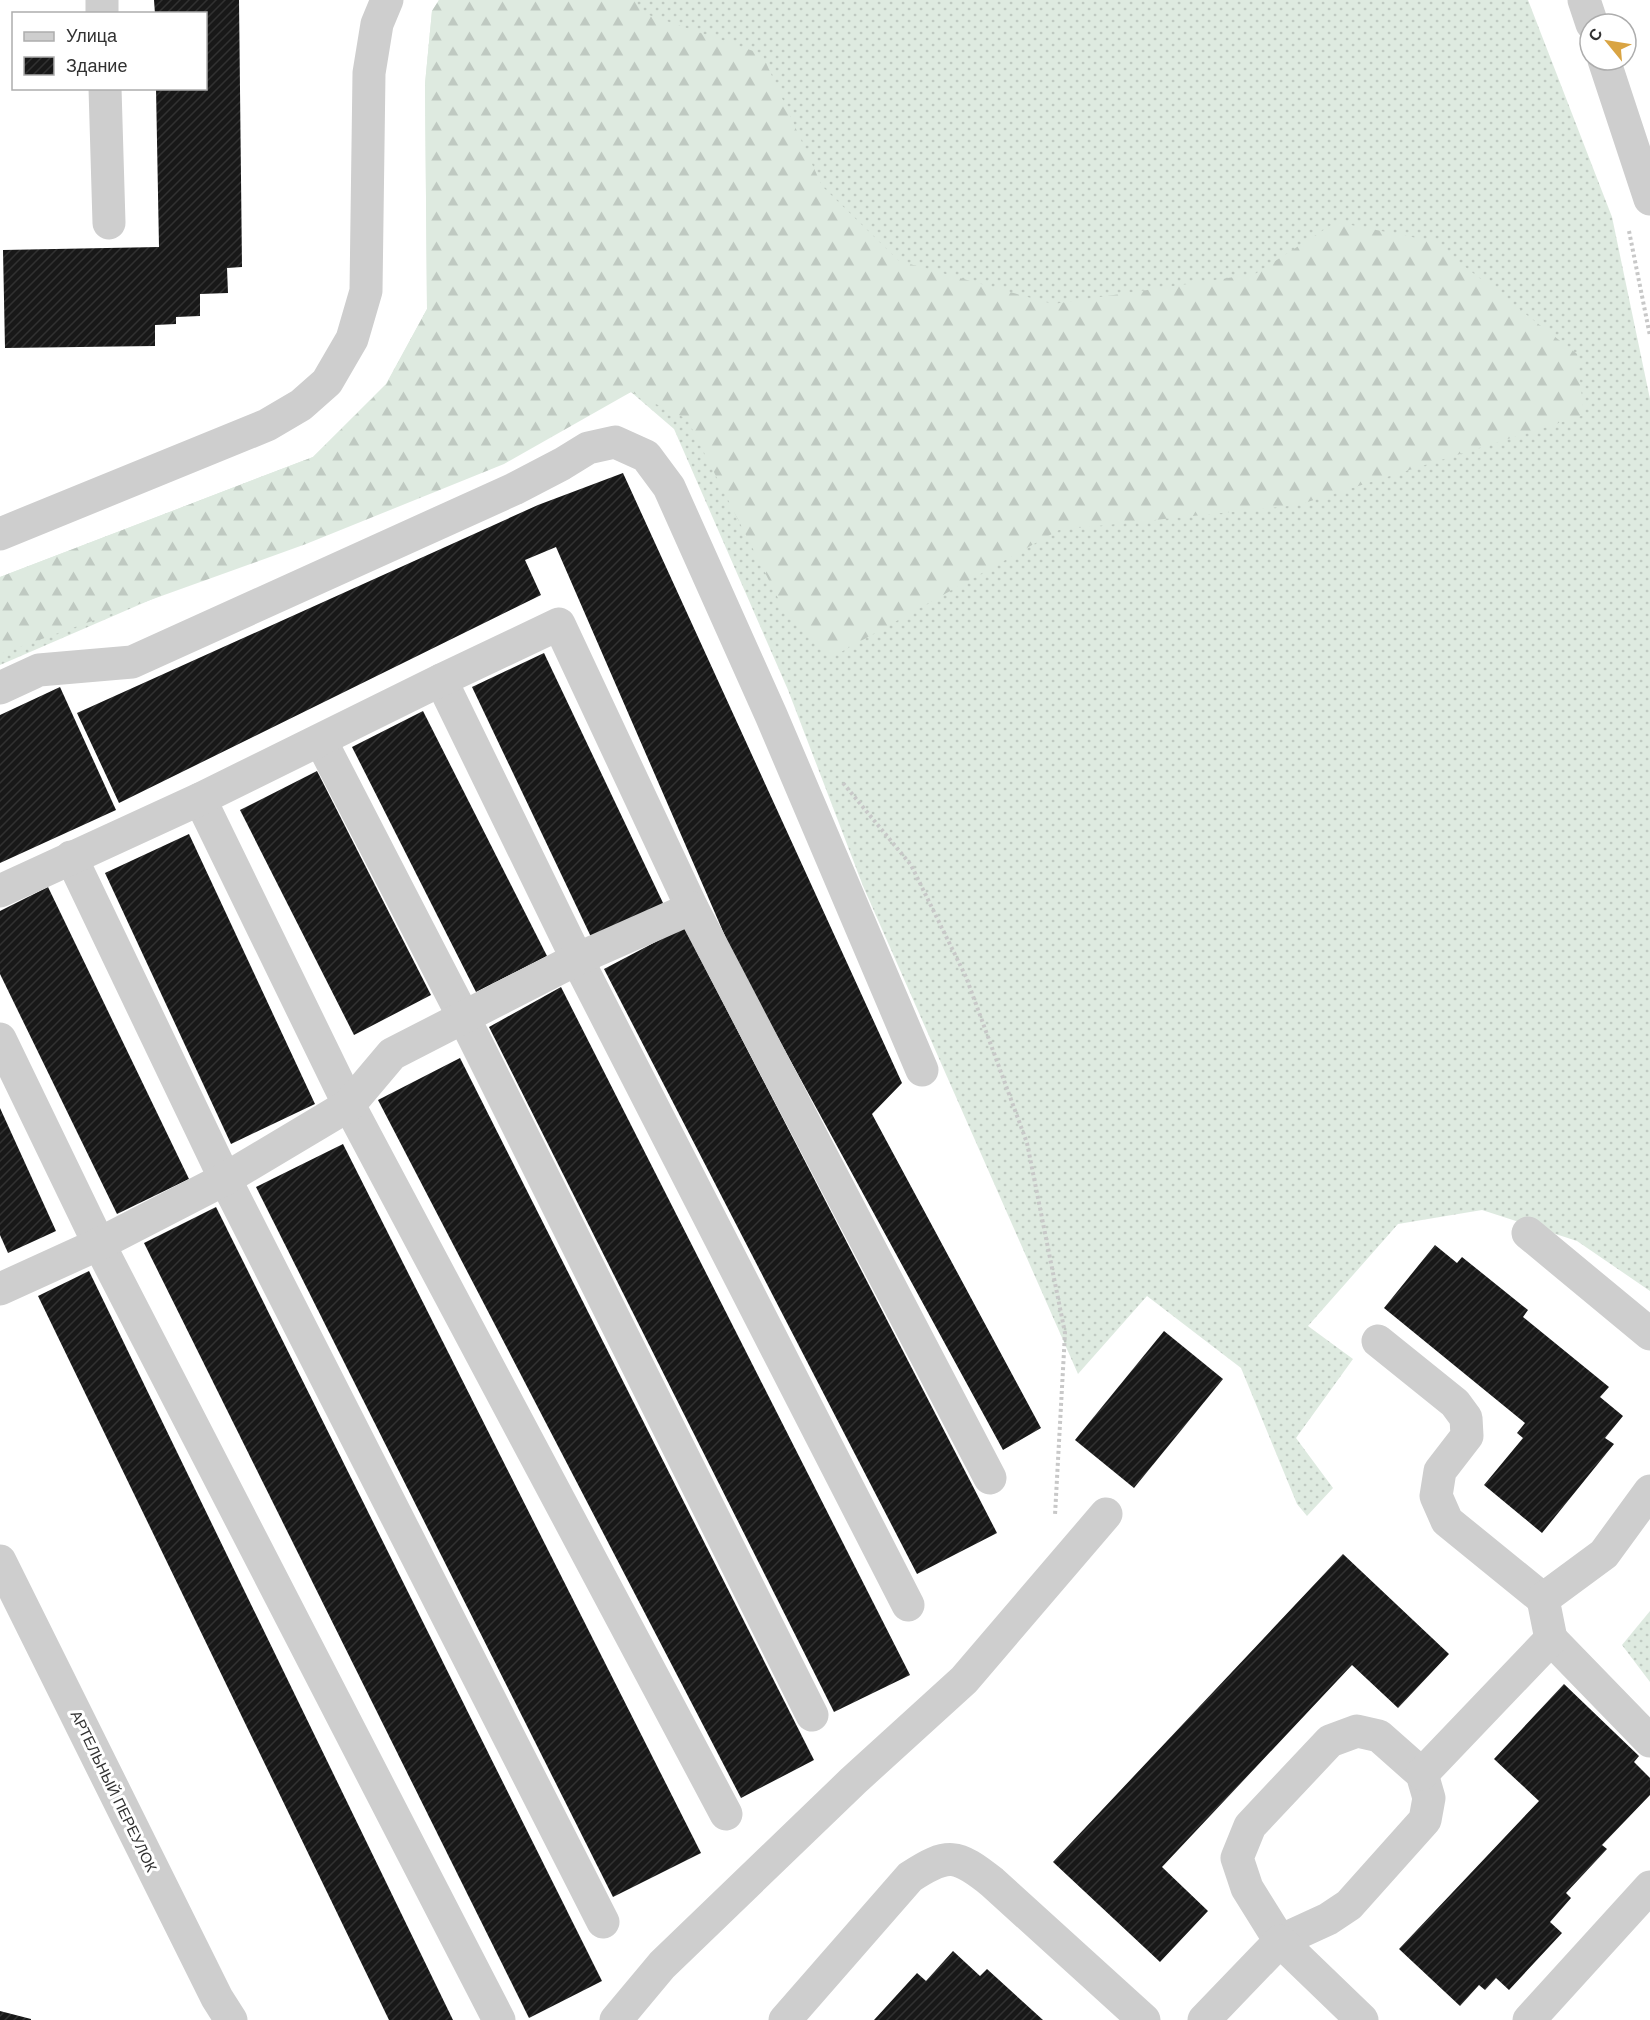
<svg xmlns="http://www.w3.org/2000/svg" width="1650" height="2020" font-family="Arial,sans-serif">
<defs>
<pattern id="grass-dots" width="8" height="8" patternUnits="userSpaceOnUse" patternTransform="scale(1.5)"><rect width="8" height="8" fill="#deeae0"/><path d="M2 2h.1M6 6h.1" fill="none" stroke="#bfc9c1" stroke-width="1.8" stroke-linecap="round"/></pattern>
<pattern id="forest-firs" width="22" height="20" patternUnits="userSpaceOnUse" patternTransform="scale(1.5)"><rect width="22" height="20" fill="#deeae0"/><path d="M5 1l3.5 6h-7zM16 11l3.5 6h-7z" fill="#bfc9c1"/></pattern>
<pattern id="building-hatch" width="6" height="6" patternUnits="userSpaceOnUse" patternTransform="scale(1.5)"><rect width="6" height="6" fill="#181818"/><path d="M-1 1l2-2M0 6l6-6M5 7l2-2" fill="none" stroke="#313131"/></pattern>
</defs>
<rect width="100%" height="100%" fill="#fff"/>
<!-- grass -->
<g fill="url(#grass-dots)">
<path d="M439 0H1528L1612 217 1650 399V1291L1577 1241 1482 1210 1398 1224 1308 1326 1353 1359 1296 1438 1333 1488 1307 1516 1297 1504 1241 1368 1147 1296 1078 1374 863 886 788 690 674 429 631 392 0 665V577L313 457 386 384 427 309 425 84 432 11Z"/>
<path d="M1650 1611V1682L1622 1645Z"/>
</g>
<!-- forest -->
<path fill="url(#forest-firs)" d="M439 0H635L643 13 762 54 822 186 899 261 1053 304 1255 274 1336 222 1432 241 1577 354 1584 415 1298 505 1059 530 834 656 787 616 687 419 631 392 504 464 306 544 0 654V577L313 457 386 385 427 309 425 84 432 11Z"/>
<!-- building -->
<g fill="url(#building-hatch)">
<path d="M154 0H239L242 267 227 268 228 293 200 294V316L176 317V324L155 325V346L5 348 3 250 159 247 156 88H206V14H155Z"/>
<path d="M623 473 902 1083 872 1114 1041 1428 1003 1450 735 959 556 547 525 560 541 595 119 803 77 713 538 505Z"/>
<path d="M544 653 664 905 592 939 472 687Z"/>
<path d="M60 687 116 810 0 863V715Z"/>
<path d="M423 711 547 956 476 992 352 747Z"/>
<path d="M317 771 431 995 354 1035 240 810Z"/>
<path d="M189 834 315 1104 231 1144 105 873Z"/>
<path d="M48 887 189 1179 117 1214 0 974V911Z"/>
<path d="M684 927 997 1533 917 1574 604 969Z"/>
<path d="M561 987 910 1675 834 1712 489 1027Z"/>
<path d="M460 1058 814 1760 741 1798 378 1100Z"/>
<path d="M0 1108 56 1231 8 1253 0 1235Z"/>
<path d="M343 1144 701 1853 613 1897 256 1187Z"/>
<path d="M216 1207 602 1981 529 2018 144 1243Z"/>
<path d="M1435 1245 1457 1263 1462 1257 1528 1310 1523 1317 1609 1387 1600 1397 1623 1416 1605 1438 1614 1444 1542 1533 1484 1485 1523 1438 1517 1433 1525 1423 1384 1308Z"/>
<path d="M89 1271 453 2020H389L38 1296Z"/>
<path d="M1164 1331 1223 1379 1134 1488 1075 1440Z"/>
<path d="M1343 1554 1449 1654 1398 1708 1352 1665 1162 1867 1208 1911 1160 1962 1053 1862Z"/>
<path d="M1564 1684 1639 1756 1634 1762 1650 1778V1795L1602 1845 1607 1849 1566 1893 1571 1898 1550 1922 1562 1933 1509 1990 1496 1978 1485 1990 1479 1985 1460 2006 1399 1949 1539 1801 1494 1759Z"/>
<path d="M953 1951 980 1976 987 1969 1043 2020H874L917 1973 926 1981Z"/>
<path d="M0 2011 31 2019V2020H0Z"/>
</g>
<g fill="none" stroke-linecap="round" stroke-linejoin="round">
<!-- path -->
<g stroke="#c8c8c8" stroke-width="4" stroke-dasharray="3 3" stroke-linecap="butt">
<path d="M1629 231 1650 336"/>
<path d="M843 783 911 865 966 977 1027 1143 1065 1333 1055 1515"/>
</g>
<!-- minor -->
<g stroke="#cecece" stroke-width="33">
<path d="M102 0V14"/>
<path d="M1584 0 1592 24"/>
<path d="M1604 60 1650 199"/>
<path d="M105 88 109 223"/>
<path d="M0 534 267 425 301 405 327 382 352 339 366 291 369 73 377 24 387 0"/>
<path d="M441 680 577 959 908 1605"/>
<path d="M0 688 39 670 132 662 514 489 562 464 588 448 615 442 646 456 669 487 771 715 922 1070"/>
<path d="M321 741 464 1018 812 1715"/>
<path d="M200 799 349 1105 726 1814"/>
<path d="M71 857 225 1179 603 1922"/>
<path d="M0 891 200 799 441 680 559 624 692 908"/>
<path d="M0 1039 99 1244 499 2020"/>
<path d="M1528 1233 1650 1334"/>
<path d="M0 1289 99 1244 225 1179 349 1105 392 1054 577 959 692 908 990 1478"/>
<path d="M1378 1341 1455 1403 1466 1418 1467 1436 1440 1471 1436 1496 1447 1521 1543 1599"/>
<path d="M0 1561 217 1998 231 2020"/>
<path d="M1551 1639 1650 1741"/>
<path d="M1357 1731 1379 1736 1422 1774 1429 1798 1425 1820 1349 1905 1328 1919 1280 1941 1247 1888 1237 1858 1250 1826 1330 1741Z"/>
<path d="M1422 1774 1551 1639 1543 1599 1604 1554 1650 1491"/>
<path d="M616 2020 662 1965 853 1781 964 1680 1106 1514"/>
<path d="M785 2020 910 1877C948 1852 957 1854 992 1882L1144 2020"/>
<path d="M1204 2020 1280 1941 1362 2020"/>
<path d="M1529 2020 1650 1887"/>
</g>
</g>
<g text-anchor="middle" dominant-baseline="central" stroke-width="6" stroke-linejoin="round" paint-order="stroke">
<!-- street labels -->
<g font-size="15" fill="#313131" stroke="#fff">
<text transform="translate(114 1791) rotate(64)">АРТЕЛЬНЫЙ ПЕРЕУЛОК</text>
</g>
</g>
<!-- legend -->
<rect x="12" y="12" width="195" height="78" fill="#ffffff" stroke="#adadad" stroke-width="1.5"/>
<rect x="24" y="32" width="30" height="9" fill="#cecece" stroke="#adadad" stroke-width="1.5"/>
<text x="66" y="42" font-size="18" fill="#313131">Улица</text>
<rect x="24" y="57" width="30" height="18" fill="url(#building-hatch)" stroke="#adadad" stroke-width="1.5"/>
<text x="66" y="72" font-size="18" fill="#313131">Здание</text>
<!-- north arrow -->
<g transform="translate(1608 42) rotate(300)"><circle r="28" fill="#ffffff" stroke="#adadad" stroke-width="1.5"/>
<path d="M0-4.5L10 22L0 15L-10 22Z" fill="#d9a443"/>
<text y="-9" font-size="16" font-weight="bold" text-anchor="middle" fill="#313131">С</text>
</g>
</svg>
